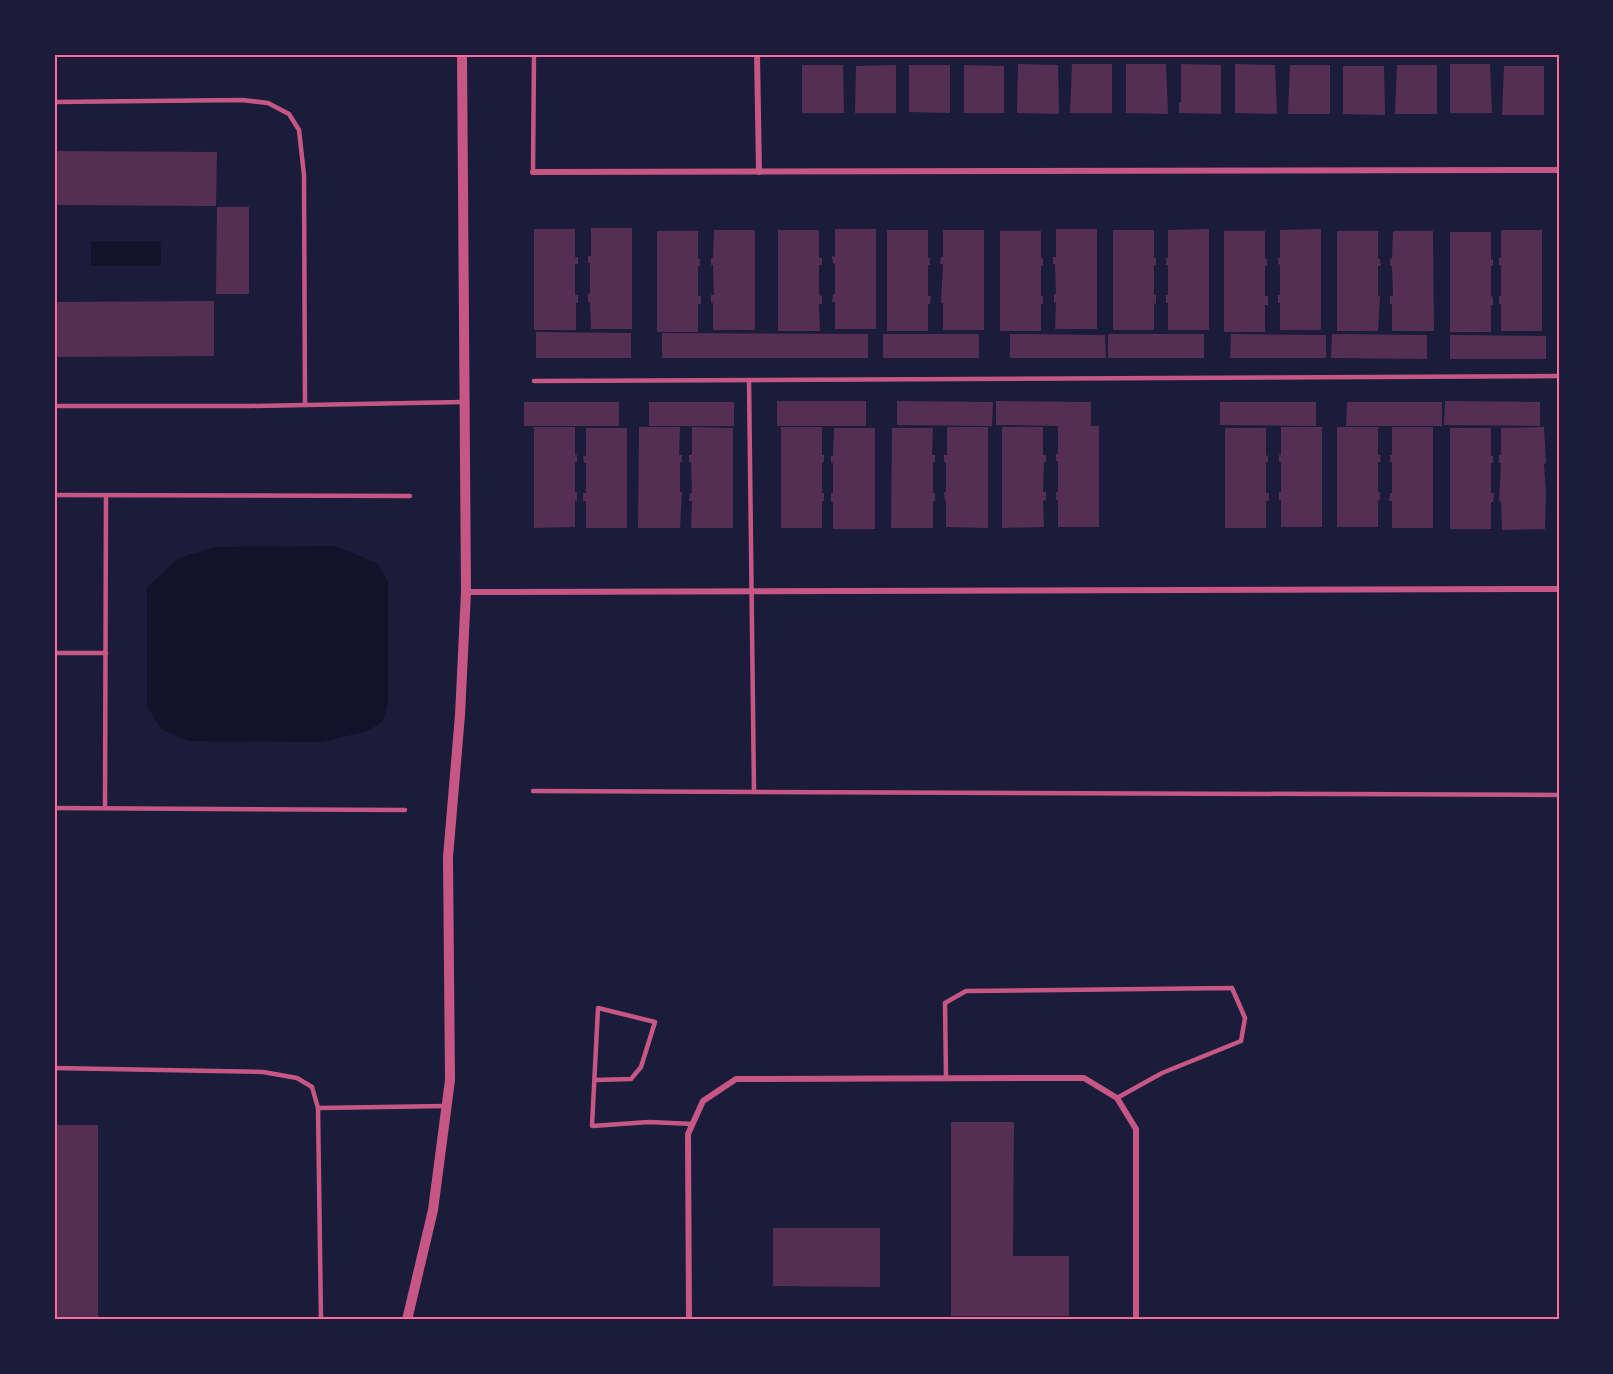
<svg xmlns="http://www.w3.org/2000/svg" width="1613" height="1374" font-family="'Roboto Condensed',sans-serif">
<rect width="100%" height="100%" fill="#1b1b3a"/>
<!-- water -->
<g fill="#12122b">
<rect x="91" y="241" width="70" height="25"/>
<path d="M334 546 377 563 388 581V701L383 721 368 731 321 742 188 741 161 729 147 706V587L179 558 214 547Z"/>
</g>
<!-- building -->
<g fill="#542f53">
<path d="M1018 64 1058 65 1059 114 1017 113Z"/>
<path d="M1072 64H1112V113H1070Z"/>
<path d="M1126 64H1166L1168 114 1126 113Z"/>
<path d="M1181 64 1221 65V114L1179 113V102H1181Z"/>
<path d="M1235 64 1275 65 1277 114 1235 113Z"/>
<path d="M1450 64H1490L1492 113H1450Z"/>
<path d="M802 65H843L844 113H802Z"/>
<path d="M896 65V113H855L856 66Z"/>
<path d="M909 65H950V113L909 112Z"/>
<path d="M964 65 1004 66V113H964Z"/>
<path d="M1290 65H1330V114H1288Z"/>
<path d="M1397 65H1437V114H1395Z"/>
<path d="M1343 66H1384L1385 115 1343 114Z"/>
<path d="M1504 66H1544V115H1502Z"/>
<path d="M54 151 217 152 216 206 54 205Z"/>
<path d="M217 207H249V294H216Z"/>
<path d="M591 228H632V329H591L590 302H588V294L590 293V263H588V256H591Z"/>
<path d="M534 229H575V257H578V264H575V295H578V303H576V330H534Z"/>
<path d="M835 229H876V329H835V302H832L833 294H835V264L833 263 832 256 835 257Z"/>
<path d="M1056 229H1097V329H1055L1056 302 1054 303V294H1056L1055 264H1053V257H1056Z"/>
<path d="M1209 229V330H1168V303H1166V295H1168V265H1166V258H1168V230Z"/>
<path d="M1321 229V330H1280V303H1278V295H1280V264L1278 265V258H1280V230Z"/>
<path d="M714 230H755V330H713V303H711V295H714L713 265H711V258H713Z"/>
<path d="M778 230H819V258H822V265H819V295L822 296V304H819L820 331H778Z"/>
<path d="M887 230H928V258H930V265H928V296H931L930 304H928V331H887Z"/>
<path d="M943 230H984V330H943V303H941L943 264H940L941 257H943Z"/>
<path d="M1113 230H1154V257L1156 258V265H1154V295H1156V304L1154 303V330H1113Z"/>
<path d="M1501 230H1542V331H1501V304H1499V296H1501V265H1499V258H1501Z"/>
<path d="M657 231H698V259H700V266H698V296H701V304H698V332H657Z"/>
<path d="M1000 231H1041V258L1043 259V266H1041V296H1043V304H1041V331H1000Z"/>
<path d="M1224 231H1265V259H1267V266H1265V296H1268V305H1265V332H1224Z"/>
<path d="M1337 231H1378V259H1380L1381 266H1378V296H1380L1378 331H1337Z"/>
<path d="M1393 231H1433L1434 331H1392V304H1390V296H1393L1392 266H1390V258L1392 259Z"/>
<path d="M1450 232H1491V260L1493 259V266H1491V296L1493 297V305H1491V332H1450Z"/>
<path d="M214 301V356L54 357V302Z"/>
<path d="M536 332 631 333V358H536Z"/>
<path d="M662 333 868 334V358H662Z"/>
<rect x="883" y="334" width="96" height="24"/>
<path d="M1010 334 1105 335 1106 358H1010Z"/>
<rect x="1108" y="334" width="96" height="24"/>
<path d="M1231 334 1326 335V358H1230Z"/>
<path d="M1332 334 1427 335V359L1331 358Z"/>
<path d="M1450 335 1546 336V359H1450Z"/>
<rect x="777" y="401" width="89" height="25"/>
<path d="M897 401 993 402 992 426 897 425Z"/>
<path d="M996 401 1091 402V426H1099V527H1058V500H1056V492H1058V461H1056V454H1058V426L996 425Z"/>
<path d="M1445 401 1540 402V426L1444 425Z"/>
<rect x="524" y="402" width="95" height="24"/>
<rect x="649" y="402" width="85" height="24"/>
<path d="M1220 402H1316V426L1220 425Z"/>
<path d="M1347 402H1442V426H1346Z"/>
<path d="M534 427H575V455H577V462H575V492H577V501L575 500V527L534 528Z"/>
<path d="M639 427H680L679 455H682V462H680V492H682L680 528H638Z"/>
<path d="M692 427 733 428V528H691L692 501H689L690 493H692L691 462H689V455H692Z"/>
<path d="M781 427H822V455H824V462H822V493H824V501H822V528H781Z"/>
<path d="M947 427H988V528L946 527V500L945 501 944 492H946V462H944V455H947Z"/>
<path d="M1002 427H1043V455H1046V462H1044L1043 492H1046V500L1043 501 1044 527 1002 528Z"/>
<path d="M1281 427H1322V527H1281V500H1279V492H1281V462H1279V455H1281Z"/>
<path d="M1337 427H1378V455H1380L1381 462H1378V492H1380V501L1378 500V527H1337Z"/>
<path d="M1392 427H1433V528H1392V501H1389L1390 493H1392V462H1390V455H1392Z"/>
<path d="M1544 427 1546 463 1544 464 1546 492 1545 529 1502 530 1501 501 1499 502 1501 463H1499V455H1501V428Z"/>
<path d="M586 428H627V528H586V501H583V493H586V463H584L583 456H586Z"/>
<path d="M834 428H875V529H833V502H831V493H833V463H831V456H833Z"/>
<path d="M892 428H933L932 455H935V462L933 463V493H935V501H933V528H891Z"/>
<path d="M1225 428H1266V456L1268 455V462L1266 463V493H1269V501H1266V528H1225Z"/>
<path d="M1450 428H1491V456H1493V463H1491V493H1494L1493 502H1491V529H1450Z"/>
<path d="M951 1122H1014L1013 1256H1069V1316H951Z"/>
<rect x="54" y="1125" width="44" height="195"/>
<path d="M773 1228H880V1287L773 1286Z"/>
</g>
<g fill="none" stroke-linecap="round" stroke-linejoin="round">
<!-- service -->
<g stroke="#c65784" stroke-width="4.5">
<path d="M54 102 242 100 268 103 289 114 299 130 304 175 305 405"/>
<path d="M533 172 534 54"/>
<path d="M749 380 754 792"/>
<path d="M534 381 1559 376"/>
<path d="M54 406H249L463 402"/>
<path d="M54 495 410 496"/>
<path d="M54 653H106"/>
<path d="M533 791 1559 795"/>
<path d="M54 808 405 810"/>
<path d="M105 808 106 495"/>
<path d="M54 1068 263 1072 297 1078 312 1087 318 1108 321 1320"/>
<path d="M946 1078 945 1003 966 991 1232 988 1245 1018 1241 1041 1162 1073 1117 1098"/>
<path d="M595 1080 631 1079 641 1067 655 1022 598 1008 592 1126 649 1122 693 1124"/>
<path d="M318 1108 446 1106"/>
</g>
<!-- minor -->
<g stroke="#c65784" stroke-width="6">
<path d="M757 54 759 172"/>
<path d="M533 172 1559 170"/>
<path d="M466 592 1559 589"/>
<path d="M689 1320 688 1134 703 1101 736 1079 1053 1078H1084L1117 1098 1136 1129V1320"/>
</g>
<!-- tertiary -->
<path stroke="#c65784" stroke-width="10" d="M407 1320 433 1210 450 1080 448 857 460 715 466 592 462 54"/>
</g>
<!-- border -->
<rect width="1613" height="1374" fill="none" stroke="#1b1b3a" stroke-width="111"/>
<rect x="56" y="56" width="1502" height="1262" fill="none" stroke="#ff6b9d" stroke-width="2"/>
</svg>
